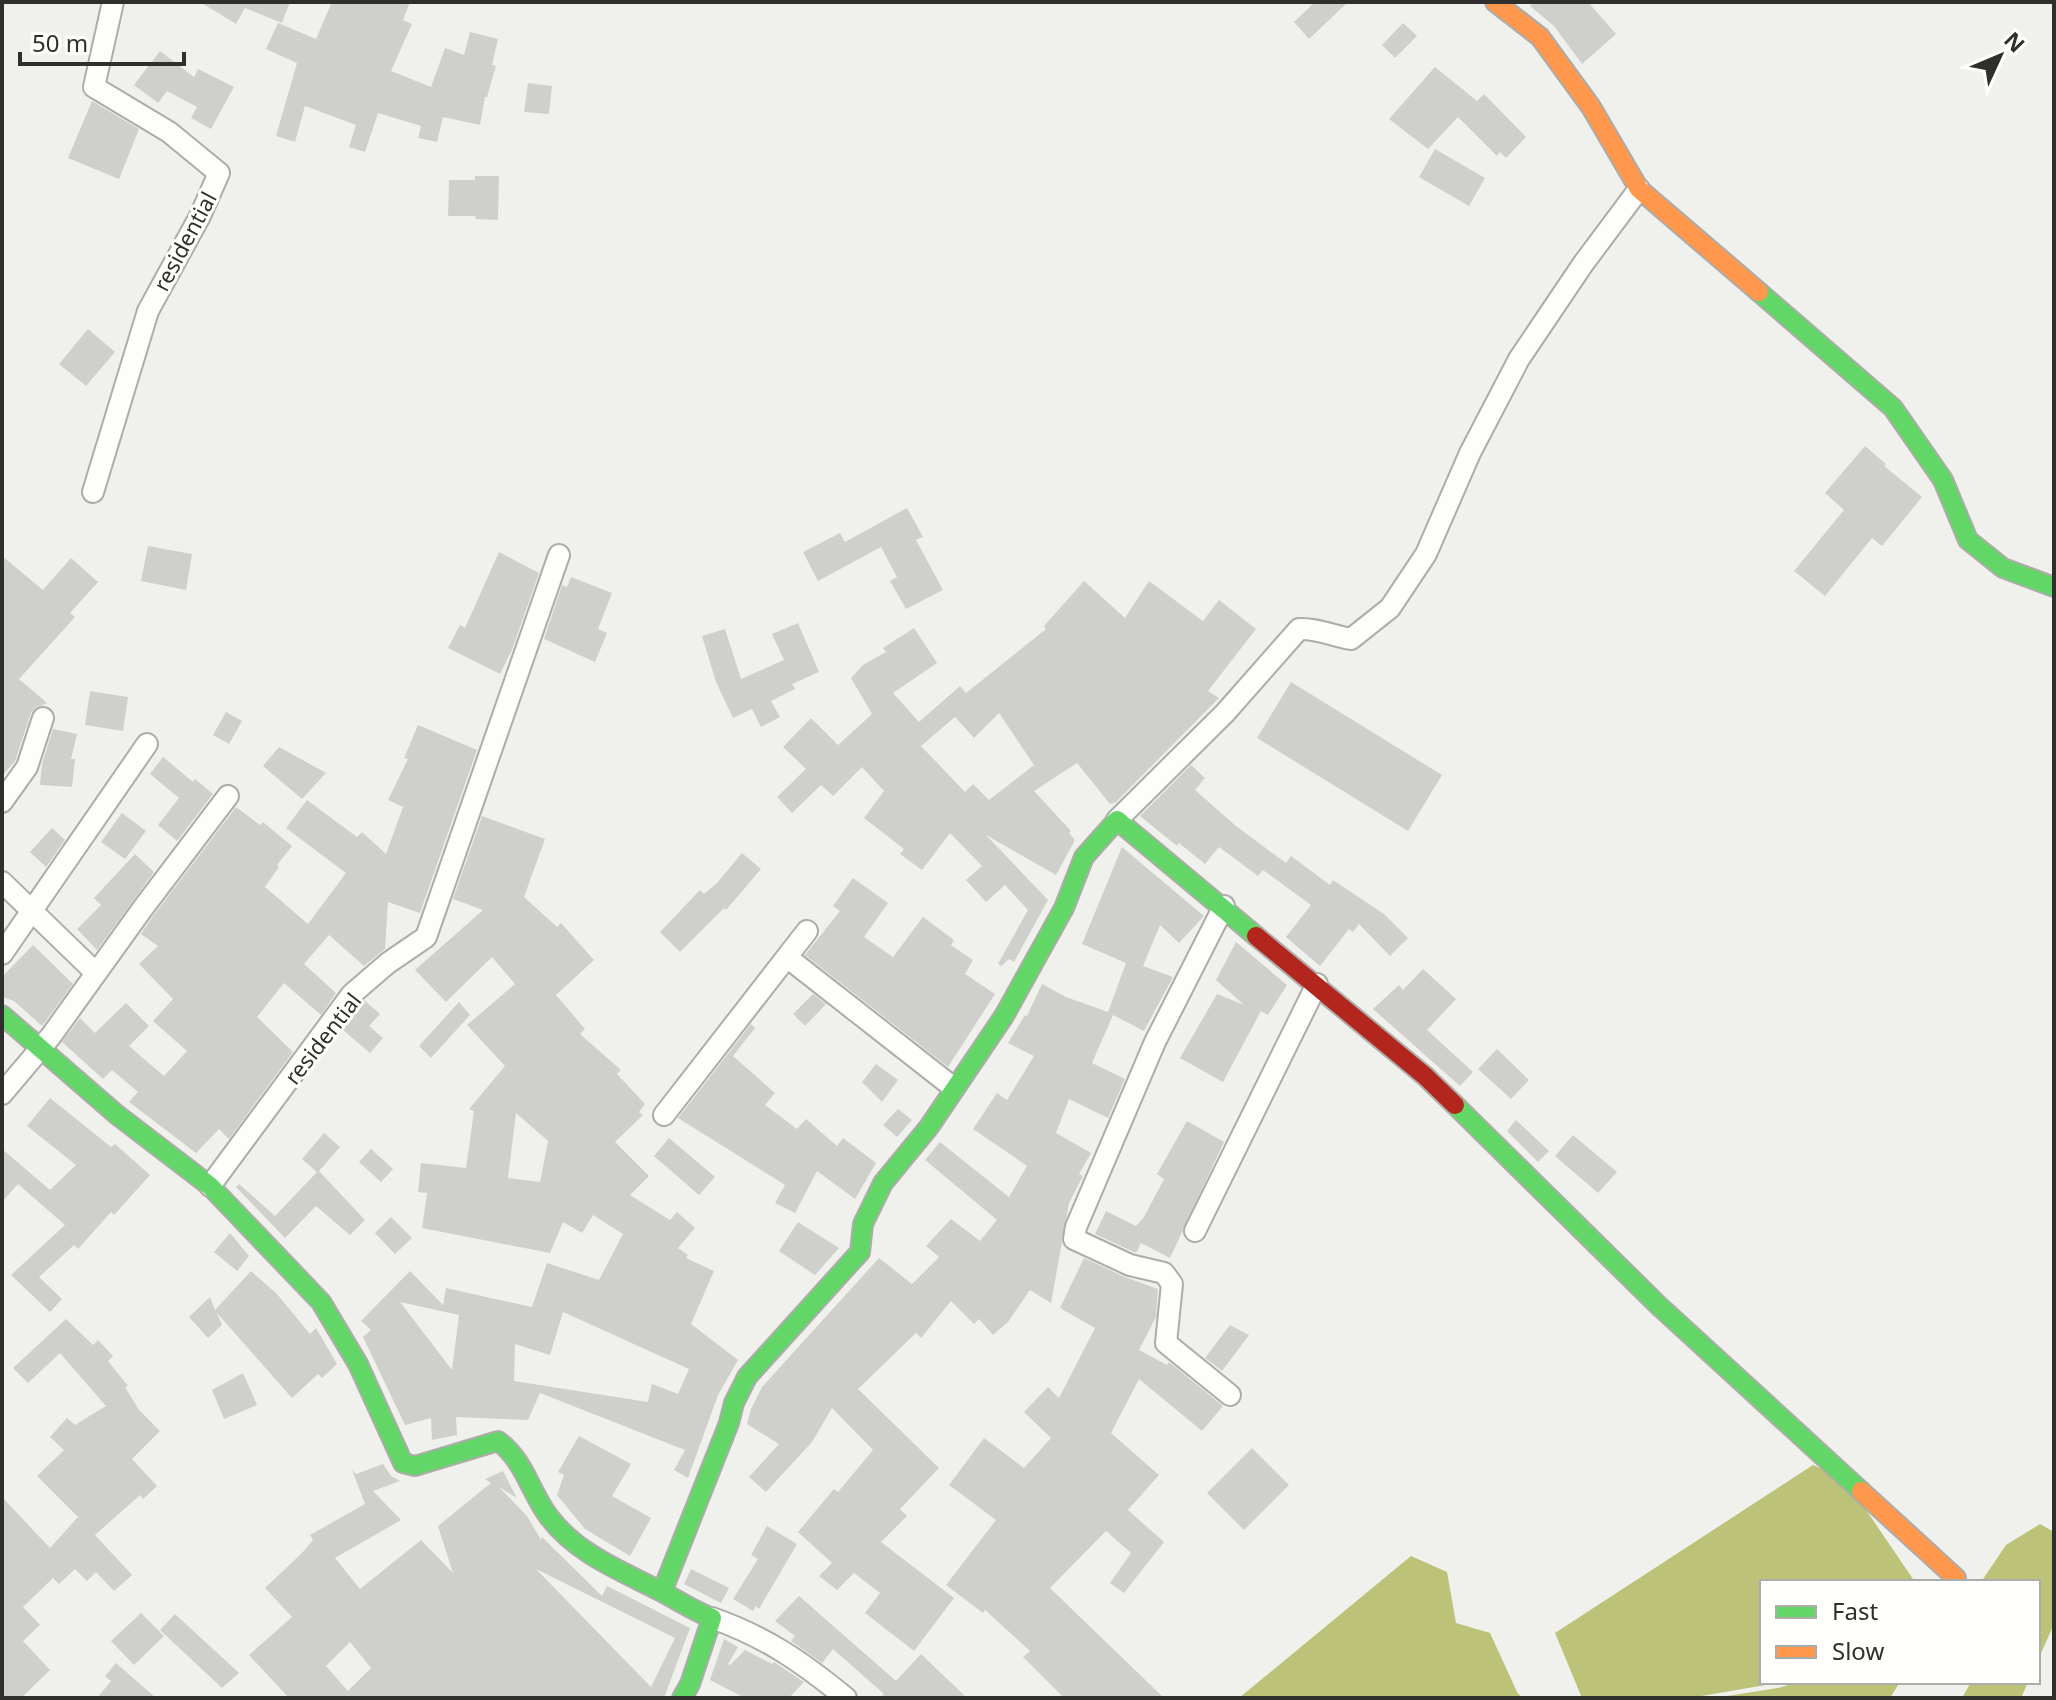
<svg xmlns="http://www.w3.org/2000/svg" width="2056" height="1700" font-family="'Noto Sans',sans-serif">
<rect width="100%" height="100%" fill="#f0f1ec"/>
<!-- water -->
<g fill="#bcc278">
<path d="M1813 1465 1845 1479 1915 1582H1762V1682H1783L1690 1698H1582L1555 1633Z"/>
<path d="M2040 1524 2054 1532V1624L2038 1660V1582H1981L2006 1545Z"/>
<path d="M1411 1556 1447 1572 1456 1623 1490 1633 1517 1692 1522 1698H1239Z"/>
<path d="M1799 1682H1900L1890 1698H1714L1778 1688Z"/>
<path d="M1971 1682H2028L2021 1698H1962Z"/>
</g>
<!-- building -->
<g fill="#cfd0cc" fill-rule="evenodd">
<path d="M200 2H290L282 23 245 8 236 24Z"/>
<path d="M332 2H410L403 20 412 24 391 71 431 87 445 48 464 55 470 32 498 39 492 65 496 66 487 97H485L480 125 443 117 437 142 418 138 421 126 378 113 365 152 349 147 356 125 305 106 295 142 276 136 297 63 266 49 278 23 316 39Z"/>
<path d="M1315 2H1348L1309 39 1294 22Z"/>
<path d="M1534 2H1588L1616 34 1582 64 1554 26 1530 6Z"/>
<path d="M1403 23 1417 36 1395 58 1382 45Z"/>
<path d="M160 51 194 77 198 69 234 87 211 129 191 118 197 107 167 91 158 103 134 85Z"/>
<path d="M1435 67 1477 101 1484 94 1526 137 1506 158 1500 152 1497 156 1458 117 1428 149 1389 119Z"/>
<path d="M528 83 552 86 549 114 524 112Z"/>
<path d="M92 101 139 129 119 179 68 158Z"/>
<path d="M1435 149 1485 178 1469 206 1419 177Z"/>
<path d="M475 176H499L498 220 475 219 476 216H448L449 180H475Z"/>
<path d="M88 329 115 352 86 386 59 364Z"/>
<path d="M1865 446 1886 464 1884 466 1922 497 1882 546 1872 538 1825 596 1794 571 1844 510 1825 493Z"/>
<path d="M907 508 923 537 916 540 943 590 906 609 890 581 897 577 881 547 818 581 803 552 840 533 845 542Z"/>
<path d="M148 546 192 554 186 590 141 581Z"/>
<path d="M499 552 539 573 512 650 500 674 448 648 460 625 465 628Z"/>
<path d="M2 556 43 590 71 558 98 582 70 613 75 617 19 679 47 703 35 708 31 713 15 761 2 776Z"/>
<path d="M571 577 612 593 598 629 607 633 595 662 544 639 562 585 567 587Z"/>
<path d="M1084 581 1125 618 1149 581 1203 621 1219 600 1256 629 1208 691 1219 698 1116 802 1110 804 1077 763 1034 791 1071 831 1069 833 1075 840 1056 875 986 835 1048 900 1014 962 1009 959 1001 966 998 964 1028 910 1005 885 986 902 966 880 982 866 950 833 922 870 900 854 904 849 864 818 884 791 862 767 833 796 821 785 792 813 777 797 806 769 783 747 811 718 838 745 872 714 851 678 863 665 886 652 883 648 914 628 937 663 893 693 919 722 960 686 966 693 1046 629 1044 626ZM999 713 1034 765 989 800 973 784 965 792 921 746 955 717 974 738Z"/>
<path d="M798 623 819 672 792 684 795 689 771 701 780 717 761 727 752 709 733 718 716 682 702 636 725 629 741 679 784 660 772 634Z"/>
<path d="M1291 682 1442 775 1408 831 1257 738Z"/>
<path d="M90 691 128 697 123 731 85 725Z"/>
<path d="M226 712 242 721 229 744 213 735Z"/>
<path d="M418 725 477 750 420 913 388 902 385 949 364 966 329 935 304 964 336 993 321 1015 284 983 257 1017 293 1052 229 1139 219 1129 196 1153 129 1102 138 1092 112 1070 103 1079 62 1042 80 1018 95 1033 126 1003 149 1026 129 1046 164 1076 187 1051 153 1021 173 999 139 964 158 946 141 934 153 916 236 807 260 825 263 822 292 846 277 865 279 867 265 887 308 924 346 873 286 828 307 800 357 837 362 832 386 854 403 807 388 800 408 759 404 758Z"/>
<path d="M53 729 77 734 71 759H75L72 787 40 785 42 764Z"/>
<path d="M279 747 326 773 302 799 263 766Z"/>
<path d="M163 757 193 782 195 779 213 794 177 841 158 825 179 798 150 774Z"/>
<path d="M1191 765 1205 778 1195 790 1236 826 1286 863 1291 856 1330 885 1333 880 1384 914 1408 938 1390 956 1359 924 1353 932 1349 929 1320 966 1286 937 1311 905 1263 870 1258 876 1219 847 1205 864 1179 843 1177 846 1140 816Z"/>
<path d="M122 813 146 831 125 859 101 842Z"/>
<path d="M482 816 545 839 524 897 557 927 561 923 594 960 556 995 585 1029 580 1034 621 1070 617 1074 645 1104 639 1112 643 1115 615 1142 649 1176 630 1195 670 1220 677 1212 695 1228 678 1248 688 1255 686 1258 714 1271 691 1324 738 1360 718 1395 688 1478 674 1470 685 1450 540 1393 528 1420 456 1417 457 1435 432 1440 431 1418 405 1425 363 1337 371 1330 361 1321 410 1271 443 1305 446 1288 532 1307 547 1263 599 1280 623 1234 593 1215 582 1233 563 1222 550 1253 422 1228 427 1193 418 1192 421 1163 466 1168 474 1111 469 1109 505 1066 467 1025 515 984 492 957 446 1002 415 970 483 910 453 899ZM516 1113 548 1141 540 1182 508 1178ZM400 1302 459 1315 452 1370ZM563 1312 689 1369 678 1394 652 1384 648 1402 514 1381 515 1344 550 1355Z"/>
<path d="M52 828 65 840 46 867 30 852Z"/>
<path d="M1122 847 1204 916 1179 943 1160 925 1143 966 1173 977 1144 1031 1113 1015 1092 1063 1125 1079 1108 1118 1069 1099 1056 1133 1091 1153 1079 1174 1083 1176 1069 1203 1051 1303 1030 1290 1008 1322 993 1335 979 1319 974 1324 951 1301 921 1338 916 1333 858 1389 939 1468 900 1509 907 1516 881 1542 954 1598 914 1651 865 1613 880 1593 854 1573 837 1590 819 1576 832 1563 798 1532 834 1489 838 1492 873 1450 832 1408 812 1442 766 1492 749 1477 779 1444 747 1424 751 1409 762 1387 879 1258 912 1284 939 1257 926 1246 951 1219 980 1241 997 1220 925 1160 940 1142 1009 1197 1027 1166 973 1129 997 1093 1007 1100 1034 1056 1008 1043 1025 1015 1027 1016 1042 984 1066 997 1108 1012 1126 963 1082 944Z"/>
<path d="M742 853 761 869 726 910 724 908 680 952 660 932 700 890 704 894 717 883Z"/>
<path d="M135 854 154 872 97 950 77 929 101 905 94 898Z"/>
<path d="M853 878 888 903 864 937 893 957 923 917 954 940 951 945 973 960 965 974 995 994 948 1067 805 955 840 911 833 906Z"/>
<path d="M1236 942 1287 985 1268 1015 1261 1011 1223 1082 1180 1058 1217 994 1244 1005 1216 980Z"/>
<path d="M33 945 73 984 42 1026 14 1001 2 997V977Z"/>
<path d="M1423 969 1456 999 1427 1030 1473 1072 1460 1086 1373 1009 1399 985 1403 990Z"/>
<path d="M813 994 826 1004 805 1026 793 1014Z"/>
<path d="M364 1000 380 1014 369 1026 383 1038 370 1053 342 1029Z"/>
<path d="M459 1002 470 1015 431 1058 419 1046Z"/>
<path d="M751 1024 755 1028 733 1056 775 1093 765 1105 797 1129 806 1119 837 1146 843 1138 876 1163 855 1199 817 1171 795 1213 775 1203 785 1185 678 1118Z"/>
<path d="M1497 1049 1529 1080 1511 1099 1478 1069Z"/>
<path d="M876 1064 898 1080 882 1102 862 1082Z"/>
<path d="M50 1098 111 1147 115 1144 150 1175 114 1215 111 1212 78 1249 74 1245 39 1277 62 1299 50 1312 11 1275 65 1225 18 1184 2 1202V1149L50 1190 76 1165 27 1126Z"/>
<path d="M898 1109 912 1120 897 1137 883 1125Z"/>
<path d="M1516 1120 1549 1151 1538 1162 1507 1131Z"/>
<path d="M1187 1121 1224 1142 1170 1258 1141 1243 1136 1253 1095 1234 1106 1211 1136 1226 1144 1217 1164 1179 1157 1174Z"/>
<path d="M324 1133 340 1147 319 1171 365 1220 350 1235 316 1206 285 1238 236 1187 239 1184 275 1216 317 1172 302 1159Z"/>
<path d="M1573 1135 1617 1172 1598 1193 1555 1156Z"/>
<path d="M669 1138 715 1177 699 1195 654 1156Z"/>
<path d="M371 1149 393 1169 381 1182 359 1162Z"/>
<path d="M391 1217 412 1238 395 1254 375 1233Z"/>
<path d="M798 1222 839 1248 815 1275 779 1251Z"/>
<path d="M230 1233 249 1256 237 1271 214 1252Z"/>
<path d="M1084 1258 1125 1277 1158 1289 1156 1317 1139 1350 1167 1365 1169 1362 1223 1406 1202 1431 1139 1379 1111 1433 1159 1475 1128 1510 1164 1542 1124 1593 1110 1583 1131 1553 1106 1531 1050 1588 1164 1698H1064L1023 1657 1030 1651 985 1610 983 1613 946 1585 996 1520 949 1485 984 1438 1024 1468 1051 1438 1024 1412 1048 1387 1059 1398 1095 1328 1060 1308Z"/>
<path d="M251 1271 277 1294 310 1334 316 1328 337 1364 322 1378 318 1374 292 1398 217 1313 222 1325 208 1338 189 1317 210 1297 215 1310Z"/>
<path d="M66 1319 93 1345 98 1340 113 1356 108 1361 128 1386 125 1387 139 1410 160 1431 132 1459 157 1486 143 1499 140 1495 95 1535 132 1575 114 1591 96 1572 87 1581 75 1569 59 1584 53 1578 23 1607 40 1625 23 1641 50 1670 21 1698H2V1497L50 1548 78 1517 37 1476 64 1450 50 1437 67 1418 75 1425 106 1406 60 1353 28 1383 13 1368Z"/>
<path d="M1230 1325 1249 1335 1222 1371 1205 1358Z"/>
<path d="M243 1373 257 1405 224 1419 212 1390Z"/>
<path d="M579 1436 631 1464 612 1496 651 1518 630 1556 585 1529 557 1495 564 1475 558 1472Z"/>
<path d="M1252 1448 1289 1485 1244 1530 1207 1493Z"/>
<path d="M383 1464 391 1476 400 1481 373 1491 401 1520 335 1558 360 1589 421 1540 453 1573 438 1526 491 1483 485 1479 503 1471 517 1498 499 1487 527 1516 541 1540 542 1537 602 1596 607 1586 690 1628 664 1698H289L249 1655 292 1617 265 1588 302 1553 313 1540 310 1535 365 1504 352 1470 356 1474ZM536 1569 675 1638 651 1687ZM350 1642 371 1668 348 1691 326 1666Z"/>
<path d="M767 1526 797 1544 759 1609 756 1606 753 1611 733 1599 758 1559 751 1555Z"/>
<path d="M691 1569 729 1588 721 1603 684 1584Z"/>
<path d="M799 1596 896 1681 921 1654 967 1698H880L884 1694 833 1649 822 1663 791 1641 795 1636 775 1621Z"/>
<path d="M141 1613 164 1636 134 1665 111 1641Z"/>
<path d="M175 1614 239 1673 222 1688 160 1630Z"/>
<path d="M724 1639 738 1647 728 1664 730 1665 745 1650 772 1664 774 1662 804 1682 789 1698H745L710 1680Z"/>
<path d="M116 1663 156 1698H97L111 1681 105 1676Z"/>
</g>
<g fill="none" stroke-linecap="round" stroke-linejoin="round">
<defs>
<g id="street">
<path d="M93 492 148 311 200 216 219 173 169 132 94 87 113 2"/>
<path d="M2 802 27 767 43 718"/>
<path d="M1117 820 1225 713 1299 629C1317 628 1333 636 1351 639L1390 608 1426 554 1470 453 1519 359 1583 264 1639 189"/>
<path d="M2 882 96 973"/>
<path d="M1224 906 1155 1042 1076 1227 1074 1239 1130 1265 1164 1273 1172 1284 1166 1343 1230 1395"/>
<path d="M2 954 147 744"/>
<path d="M788 958 954 1088"/>
<path d="M2 1094 51 1036 143 908 228 796"/>
<path d="M664 1115 807 931"/>
<path d="M210 1186 352 994 388 963 426 937 559 555"/>
<path d="M1195 1231 1317 984"/>
<path d="M712 1618C766 1637 802 1662 846 1698"/>
</g>
<g id="fast">
<path d="M1759 292 1893 408 1943 480 1968 540 2003 568 2054 587"/>
<path d="M2 1015 116 1114 210 1186 321 1302 358 1364 403 1463 415 1466 498 1441C525 1461 530 1492 549 1517 578 1555 622 1571 662 1592 679 1601 694 1611 712 1618L690 1684 682 1698"/>
<path d="M1455 1105 1658 1305 1861 1491"/>
<path d="M662 1592 729 1423 734 1403 747 1377 860 1252 863 1224 883 1183 929 1127 1004 1016 1064 908 1084 857 1117 820 1256 936"/>
</g>
<g id="slow">
<path d="M1495 2 1540 37 1591 107 1639 189 1759 292"/>
<path d="M1861 1491 1956 1578"/>
</g>
<path id="jam" d="M1256 936 1425 1076 1455 1105"/>
</defs>
<!-- street casing -->
<use href="#street" stroke="#acaca9" stroke-width="24"/>
<!-- fast casing -->
<use href="#fast" stroke="#acaca9" stroke-width="22"/>
<!-- slow casing -->
<use href="#slow" stroke="#acaca9" stroke-width="22"/>
<!-- jam casing -->
<use href="#jam" stroke="#acaca9" stroke-width="22"/>
<!-- street -->
<use href="#street" stroke="#fdfdfc" stroke-width="20"/>
<!-- fast -->
<use href="#fast" stroke="#63d668" stroke-width="18"/>
<!-- slow -->
<use href="#slow" stroke="#ff974d" stroke-width="18"/>
<!-- jam -->
<use href="#jam" stroke="#b3261e" stroke-width="18"/>
</g>
<g text-anchor="middle" dominant-baseline="central" stroke-width="6" stroke-linejoin="round" paint-order="stroke">
<!-- street labels -->
<g font-size="22" fill="#2f302d" stroke="#fffffe">
<text transform="translate(184 241) rotate(-62)">residential</text>
<text transform="translate(322 1038) rotate(-52)">residential</text>
</g>
</g>
<!-- border -->
<rect width="2056" height="1700" fill="none" stroke="#2f302d" stroke-width="8"/>
<!-- legend -->
<rect x="1760" y="1580" width="280" height="104" fill="#fffffe" stroke="#acacaa" stroke-width="2"/>
<rect x="1776" y="1606" width="40" height="12" fill="#63d668" stroke="#acacaa" stroke-width="2"/>
<text x="1832" y="1620" font-size="24" fill="#2f302d">Fast</text>
<rect x="1776" y="1646" width="40" height="12" fill="#ff974d" stroke="#acacaa" stroke-width="2"/>
<text x="1832" y="1660" font-size="24" fill="#2f302d">Slow</text>
<!-- north arrow -->
<g transform="translate(2000 56) rotate(46)" stroke="#fffffe" stroke-width="6" paint-order="stroke">
<path d="M0-6L14 30L0 20L-14 30Z" fill="#2f302d"/>
<text y="-12" font-size="22" font-weight="bold" text-anchor="middle" fill="#2f302d">N</text>
</g>
<!-- scale -->
<path d="M20 52v12h164v-12" fill="none" stroke="#2f302d" stroke-width="4"/>
<text x="32" y="52" font-size="24" fill="#2f302d" stroke="#fffffe" stroke-width="6" paint-order="stroke">50 m</text>
</svg>
